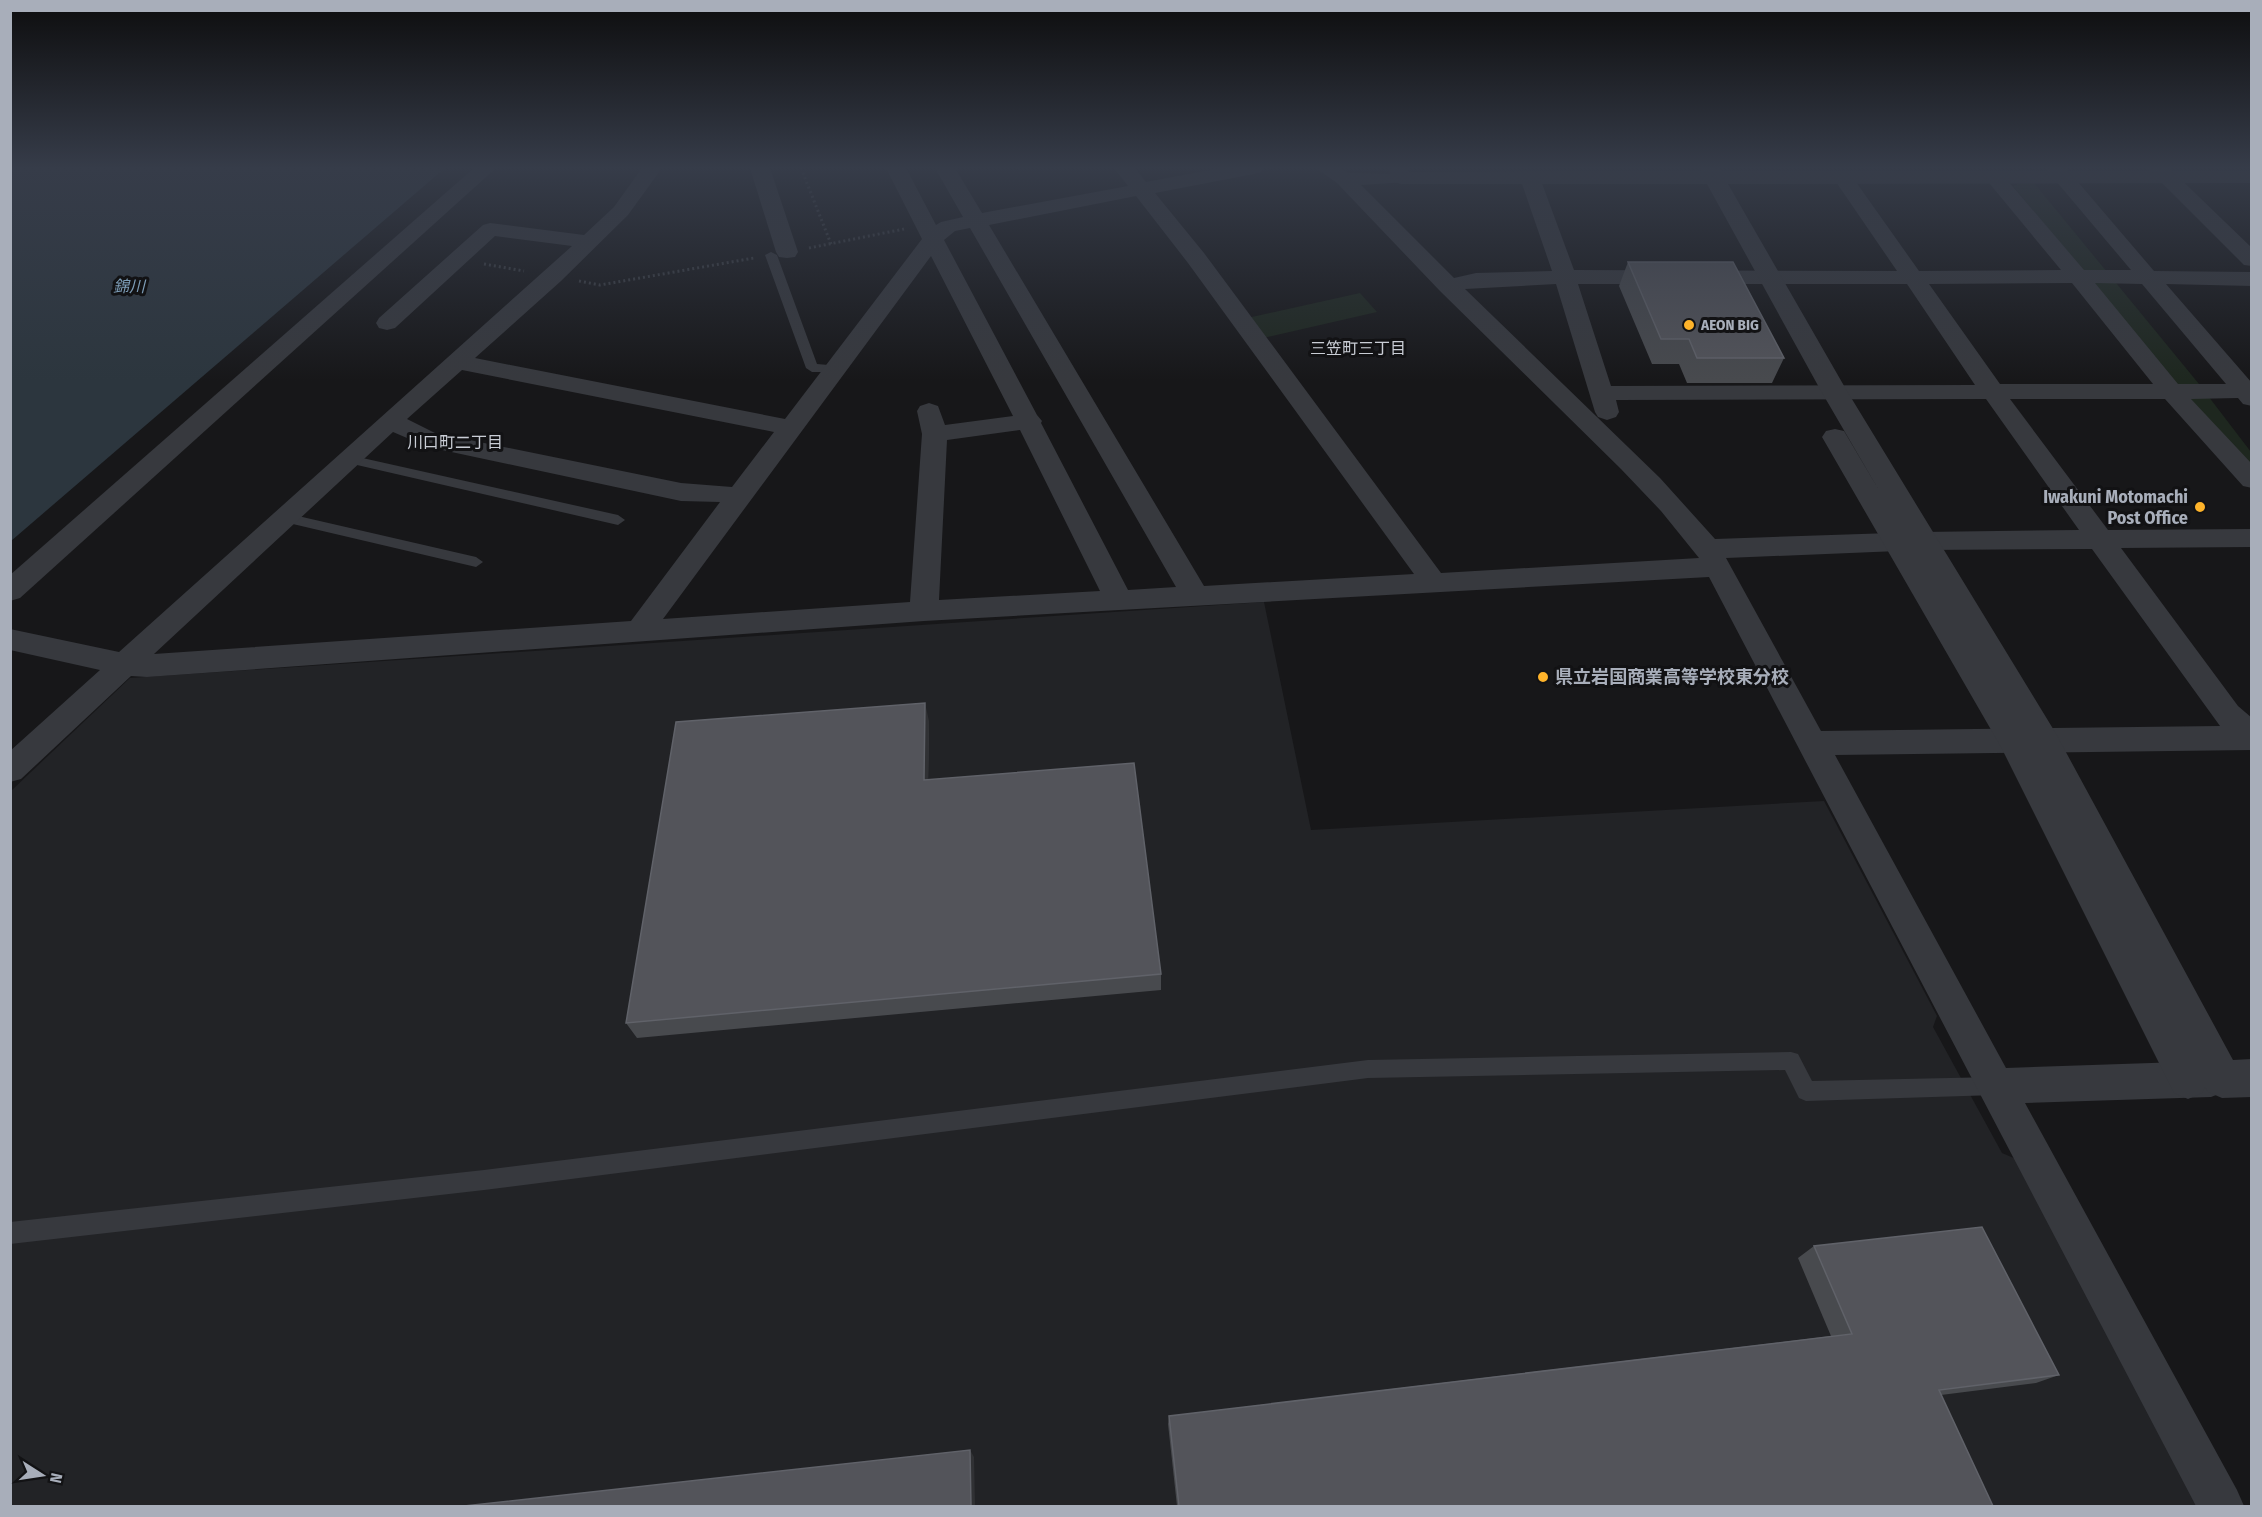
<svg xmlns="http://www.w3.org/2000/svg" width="2262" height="1517" font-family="'Fira Sans Condensed','Noto Sans JP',sans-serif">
<rect width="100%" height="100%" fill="#171719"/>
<!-- built -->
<path fill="#222326" d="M1264 602 1311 830 1824 801 1937 1016 1933 1027 2002 1153 2016 1159 2200 1506H11V791L130 678Z"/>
<!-- green -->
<g fill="#1e271f">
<path d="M2020 183H2034L2199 384 2251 452V468L2176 384 2013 186Z"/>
<path d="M1360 293 1377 312 1263 338 1247 318Z"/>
</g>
<!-- water -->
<path fill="#2c363e" d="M11 168H445L11 541Z"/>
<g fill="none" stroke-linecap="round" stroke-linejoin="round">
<!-- path -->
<g stroke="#3d4045" stroke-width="3" stroke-dasharray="2 3" stroke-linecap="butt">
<path d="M801 168 831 244"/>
<path d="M809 248 904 229"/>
<path d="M484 264 524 271"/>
<path d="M579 281 600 285 754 258"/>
</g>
<!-- service -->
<g fill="#37393e" fill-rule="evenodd">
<path d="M771 252 777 255 817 364 840 366 842 369 840 372H812L806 368 765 255Z"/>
<path d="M349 455 618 515 625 520 618 525 344 462 342 459 344 456Z"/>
<path d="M285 513 476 557 483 562 476 567 280 521 278 518 280 515Z"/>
<path d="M1791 1052 1798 1054 1812 1081 1996 1077 2003 1079 2006 1086 2003 1093 1996 1095 1806 1101 1799 1098 1785 1070 1368 1078 484 1190 10 1244V1222L484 1170 1368 1060Z"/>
</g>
<!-- minor -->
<g fill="#37393e" fill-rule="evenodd">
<path d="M474 168H496L20 598 10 601V575Z"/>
<path d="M642 168H662L628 215 561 281 475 358 785 419 922 239 886 168H906L936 225 941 222 963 217 935 168H955L982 213 1128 186 1114 168H1135L1146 182 1221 168H1264L1261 172 1254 174 1155 193 1204 253 1441 573 1699 558 1661 511 1621 469 1440 291 1337 183 1316 168H1341L1348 173 1408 174 1411 178 1408 182 1361 185 1454 278 1476 273 1552 271 1520 178 1523 174H1537L1540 178 1574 270 1897 271 1834 179 1837 175H1851L1919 271 2061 270 1985 178 1988 174H2002L2084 270H2131L2045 168H2066L2154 271 2252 272V286L2166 284 2252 383V406L2243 404 2238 398 2191 399 2252 464V488L2243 486 2165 399H2010L2108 530 2252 529V547L2121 548 2238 706 2252 718V750L1835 755 2006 1068 2211 1061 2224 1066 2230 1079 2224 1092 2211 1097 2025 1103 2237 1490 2244 1506H2196L1709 577 924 621 147 677 131 676 21 779 10 782V751L100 670 10 650V629L119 652 572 246 495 236 395 328 387 330 379 328 376 323 379 318 483 225 490 223 584 235 614 207ZM1136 196 1188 263 1414 574 1204 586 989 225ZM970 228 1176 587 1128 590 1041 423 1042 421 1037 415 944 240 955 231ZM931 256 1013 416 945 425 938 406 929 403 920 406 917 411 922 434 910 602 663 619ZM2072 283 2153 384H2000L1929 284ZM2095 283 2142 284 2226 384H2178ZM1556 284 1595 412 1598 417 1607 420 1616 417 1619 412 1616 400 1986 399 2079 530 1922 532 1715 539 1660 478 1465 289ZM1578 284H1907L1975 385 1611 386ZM462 370 774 432 732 487 681 483 435 433 407 419ZM1020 430 1100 591 939 600 947 440ZM393 432 428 447 681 501 720 502 631 621 154 654ZM2092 549 2220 726 1821 731 1726 558 1922 550Z"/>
<path d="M750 168H770L798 252 795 257 787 258 779 257 776 252Z"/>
<path d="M2147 168H2169L2252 248V266L2244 265Z"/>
</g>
<!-- tertiary -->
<path fill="#37393e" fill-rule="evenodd" d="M1388 168H1408L1409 172 1701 171 1699 168H1720L1721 171H2252V183L1728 184 1847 391 2055 732 2233 1060 2252 1059V1097L2222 1098 2208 1092 2205 1087 2202 1093 2188 1099 2174 1093 2001 747 1822 437 1826 431 1835 429 1844 431 1880 492 1821 391 1707 184H1401L1394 182Z"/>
</g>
<!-- wall -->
<g fill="#484a4e">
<path d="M1628 262 1784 358 1772 383H1687L1679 364H1652L1619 286Z"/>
<path d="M929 721 928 780 1161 974V990L637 1038 626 1023Z"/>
<path d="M1814 1246 2059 1375 2036 1383 1941 1395 1993 1506H1177L1168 1424 1169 1416 1831 1336 1798 1258Z"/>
</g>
<!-- shaded-wall -->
<g fill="#303134">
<path d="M925 703 929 721 928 798 924 780Z"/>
<path d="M970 1450 974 1457 975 1506H971Z"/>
</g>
<!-- building -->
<g fill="#53545a" stroke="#606269" stroke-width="1.5">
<path d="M1628 262H1733L1784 358H1697L1689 339H1661Z"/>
<path d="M925 703 924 780 1134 763 1161 974 626 1023 676 722Z"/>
<path d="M1982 1227 2059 1375 1939 1390 1993 1506H1179L1169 1416 1852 1334 1814 1246Z"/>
<path d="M970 1450 971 1506H464Z"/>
</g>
<!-- sky -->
<linearGradient id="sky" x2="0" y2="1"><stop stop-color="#0d0d0e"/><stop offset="0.44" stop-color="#363c49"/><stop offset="1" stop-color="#363c49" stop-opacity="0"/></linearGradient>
<rect width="2262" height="381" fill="url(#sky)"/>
<!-- markers -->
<g fill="#feb32a" stroke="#121214" stroke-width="2">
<circle cx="1689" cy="325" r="6"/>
<circle cx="2200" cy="507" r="6"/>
<circle cx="1543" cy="677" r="6"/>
</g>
<g text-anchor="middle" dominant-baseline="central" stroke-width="6" stroke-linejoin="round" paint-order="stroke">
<!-- far-poi labels -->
<g font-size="15" font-weight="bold" fill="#a8aeba" stroke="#121214" text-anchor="start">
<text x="1701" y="325">AEON BIG</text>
</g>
<!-- far-water labels -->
<g font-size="16" font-style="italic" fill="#7d9db7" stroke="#121214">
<text x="129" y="286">錦川</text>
</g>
<!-- far-neighbourhood labels -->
<g font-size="16" fill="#c9cdd5" stroke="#121214">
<text x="1358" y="348">三笠町三丁目</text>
<text x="455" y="442">川口町二丁目</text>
</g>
<!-- poi labels -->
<g font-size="18" font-weight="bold" fill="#a8aeba" stroke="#121214" text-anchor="end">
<text x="2188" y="497">Iwakuni Motomachi<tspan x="2188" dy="21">Post Office</tspan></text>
<text x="1555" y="677" text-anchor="start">県立岩国商業高等学校東分校</text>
</g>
</g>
<!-- border -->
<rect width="2262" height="1517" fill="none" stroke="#a8aeba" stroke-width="24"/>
<!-- north arrow -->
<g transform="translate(42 1475) rotate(102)" stroke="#121214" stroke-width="4.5" paint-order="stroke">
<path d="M0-4.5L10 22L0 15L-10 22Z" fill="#a8aeba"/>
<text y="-9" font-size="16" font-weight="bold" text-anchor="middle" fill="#a8aeba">N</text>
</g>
</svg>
